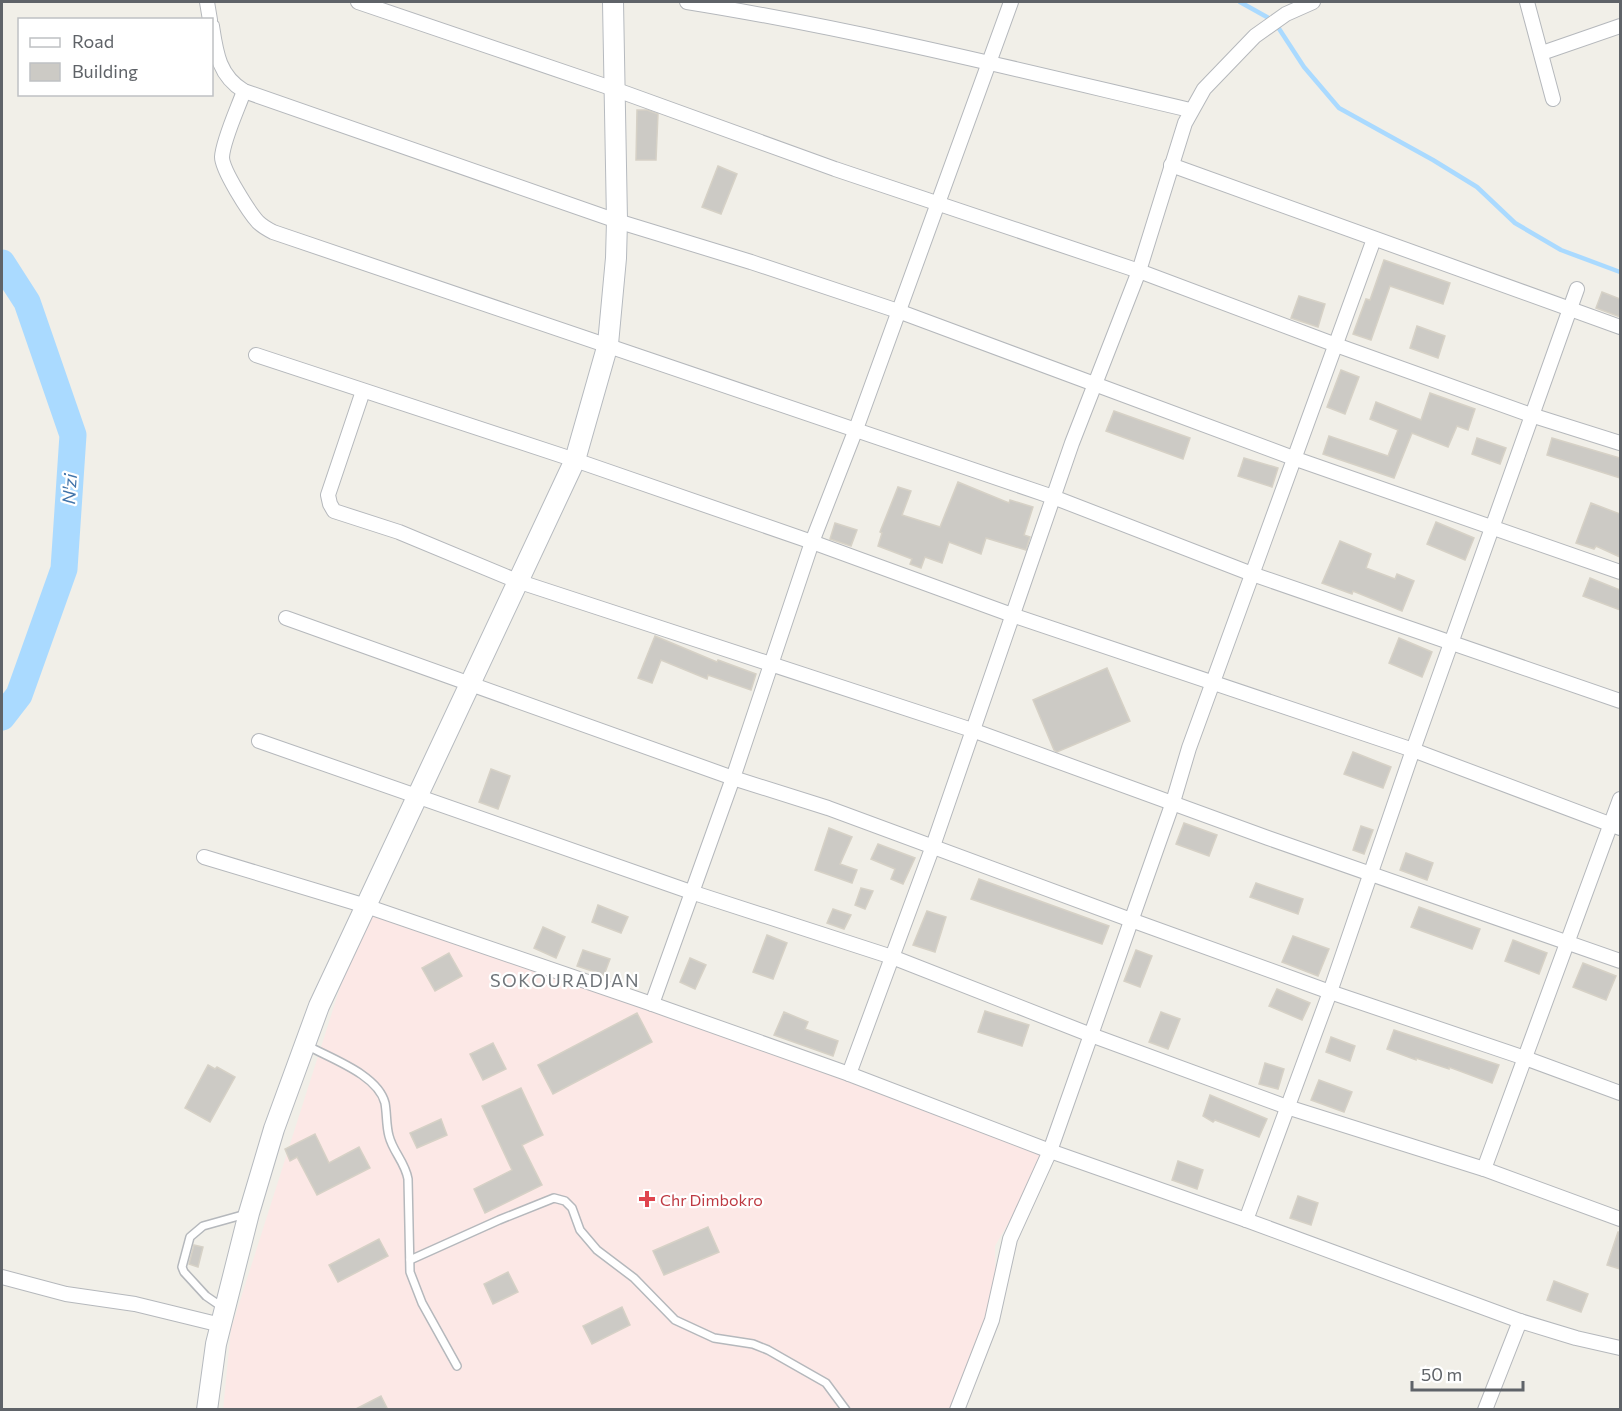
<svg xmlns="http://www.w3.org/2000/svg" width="1622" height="1411" font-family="Commissioner,sans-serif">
<rect width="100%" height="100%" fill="#f1efe8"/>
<!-- medical -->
<path fill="#fce8e6" d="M366 906 1050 1151 995 1246 996 1301 956 1409 223 1410 231 1329Z"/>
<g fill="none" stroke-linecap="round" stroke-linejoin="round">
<!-- stream -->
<path stroke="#aadaff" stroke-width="4.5" d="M1240 2 1274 21 1304 67 1339 108 1433 160 1477 187 1515 223 1561 250 1620 272"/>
<!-- river -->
<path stroke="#aadaff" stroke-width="27" d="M2 263 27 302 73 435 64 569 19 695 2 717"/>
</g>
<!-- building -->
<g fill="#cccac5" stroke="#d6d1c6" stroke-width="1.5">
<path d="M637 110H647L658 114 656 160H636Z"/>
<path d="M718 166 737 174 721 214 702 207Z"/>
<path d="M1384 260 1450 283 1443 304 1390 286 1371 340 1353 334 1366 299 1370 300Z"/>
<path d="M1602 292 1620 299V317L1596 308Z"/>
<path d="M1299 296 1325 304 1318 327 1291 318Z"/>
<path d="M1417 326 1445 336 1438 358 1410 348Z"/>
<path d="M1341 370 1359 377 1345 414 1327 407Z"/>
<path d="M1430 393 1475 409 1468 430 1457 426 1448 447 1412 433 1394 478 1323 454 1329 436 1388 456 1398 430 1370 419 1376 402 1421 420Z"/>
<path d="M1114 411 1190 438 1183 459 1106 431Z"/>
<path d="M1477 438 1506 448 1500 464 1472 454Z"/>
<path d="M1552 438 1620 458V478L1547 455Z"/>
<path d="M1244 458 1278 468 1272 487 1238 476Z"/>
<path d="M958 482 1009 503 1010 500 1033 507 1024 535 1030 537 1026 550 986 538 981 554 949 542 942 563 925 557 921 568 910 564 912 559 878 546 882 533 880 532 898 487 911 491 902 515 940 527Z"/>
<path d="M1591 503 1620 514V557L1596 546 1594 549 1576 543Z"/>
<path d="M1436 522 1474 538 1465 560 1427 544Z"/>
<path d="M835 523 857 530 851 546 830 539Z"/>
<path d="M1340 541 1371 554 1366 568 1395 579 1397 574 1414 581 1402 611 1353 591 1352 594 1322 583Z"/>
<path d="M1590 578 1620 590V610L1583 596Z"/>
<path d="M655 636 717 662 718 660 756 674 751 690 708 675 707 679 661 660 652 683 638 678Z"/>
<path d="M1399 638 1432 652 1422 677 1389 663Z"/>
<path d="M1107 668 1130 721 1057 752 1054 750 1033 700Z"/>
<path d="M1353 752 1391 767 1383 788 1344 774Z"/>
<path d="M491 769 510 776 498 809 479 802Z"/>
<path d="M1184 823 1217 835 1209 856 1176 844Z"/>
<path d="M1361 826 1373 830 1364 854 1353 850Z"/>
<path d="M829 828 852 837 840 864 857 870 852 883 815 870Z"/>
<path d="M878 844 915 858 903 884 891 879 895 869 871 859Z"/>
<path d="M1406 853 1433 863 1427 880 1400 870Z"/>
<path d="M979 879 1109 926 1102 944 971 899Z"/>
<path d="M1256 883 1303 899 1298 914 1250 897Z"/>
<path d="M861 888 873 891 865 909 855 905Z"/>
<path d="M598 905 628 917 621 933 592 922Z"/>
<path d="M1419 907 1480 929 1472 949 1411 927Z"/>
<path d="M833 909 851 915 844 929 827 923Z"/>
<path d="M927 911 946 917 935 952 913 945Z"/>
<path d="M543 927 565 937 556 958 534 948Z"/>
<path d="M767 935 787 943 773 979 753 972Z"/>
<path d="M1293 936 1329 949 1318 976 1282 962Z"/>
<path d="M1513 940 1547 953 1539 974 1505 961Z"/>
<path d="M583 950 610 959 604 975 577 966Z"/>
<path d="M1136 950 1152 956 1140 987 1124 981Z"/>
<path d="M449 953 462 976 435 991 422 968Z"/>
<path d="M690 958 706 965 695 989 680 982Z"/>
<path d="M1583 963 1616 976 1606 1000 1573 987Z"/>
<path d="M1277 989 1310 1003 1302 1020 1269 1006Z"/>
<path d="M985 1011 1029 1025 1022 1046 978 1032Z"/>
<path d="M784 1012 808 1022 805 1029 838 1041 833 1056 774 1035Z"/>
<path d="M1161 1012 1180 1019 1168 1049 1149 1042Z"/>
<path d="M637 1013 652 1042 553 1094 538 1065Z"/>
<path d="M1394 1030 1499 1065 1492 1083 1449 1067V1069L1416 1058V1060L1387 1049Z"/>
<path d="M1331 1037 1355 1046 1350 1061 1326 1052Z"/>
<path d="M493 1043 506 1069 483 1080 470 1054Z"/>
<path d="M1265 1063 1284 1069 1278 1089 1259 1084Z"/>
<path d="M208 1065 215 1069 217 1067 235 1077 210 1122 185 1108Z"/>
<path d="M1319 1080 1352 1092 1344 1112 1311 1100Z"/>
<path d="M521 1088 543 1135 522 1145 542 1185 485 1213 474 1189 512 1170 482 1106Z"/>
<path d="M1210 1095 1267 1119 1259 1137 1215 1120 1213 1122 1203 1116Z"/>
<path d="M441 1119 447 1135 417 1148 410 1133Z"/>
<path d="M315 1134 329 1163 359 1147 370 1168 317 1195 297 1157 290 1161 285 1149Z"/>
<path d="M1178 1161 1203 1170 1197 1189 1172 1180Z"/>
<path d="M1298 1196 1318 1203 1311 1225 1290 1218Z"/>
<path d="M708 1227 719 1252 664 1275 653 1251Z"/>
<path d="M1618 1232H1620V1269L1607 1265Z"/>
<path d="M379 1239 388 1256 338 1282 329 1265Z"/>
<path d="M194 1245 203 1247 198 1267 189 1264Z"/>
<path d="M508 1272 518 1292 493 1304 484 1284Z"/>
<path d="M1554 1281 1588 1294 1581 1312 1547 1300Z"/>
<path d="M622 1307 630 1325 592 1344 583 1326Z"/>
<path d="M381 1396 388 1410H354Z"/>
</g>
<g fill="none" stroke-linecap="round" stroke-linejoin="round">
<defs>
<g id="service">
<path d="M308 1046C332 1059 378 1075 385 1103 387 1114 386 1125 389 1136 393 1152 405 1162 408 1179L410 1272 422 1303 457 1366"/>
<path d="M410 1260 499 1220 554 1198 565 1201 572 1208 580 1230 597 1250 634 1278 675 1320 714 1338 753 1344 768 1350 826 1383 846 1410"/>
<path d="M222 1307 206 1296 184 1272 182 1267 190 1237 203 1226 246 1214"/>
</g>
<g id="minor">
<path d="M207 2 210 20"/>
<path d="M358 2 614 89 835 169 1139 271 1336 345 1531 415 1620 443"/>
<path d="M687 2C856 29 1023 71 1190 110"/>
<path d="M1527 2 1553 99"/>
<path d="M212 26C216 53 219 76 244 91L617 221 751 262 898 311 1296 459 1620 572"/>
<path d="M1542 53 1620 26"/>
<path d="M244 91C238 108 223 140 222 157 222 170 249 212 258 222 262 226 267 229 273 232L1053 497 1252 574 1620 701"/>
<path d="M1171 165 1620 327"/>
<path d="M256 355 575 460 812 542 1012 615 1413 750 1620 828"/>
<path d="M363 391 328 495 330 504 334 511 399 532 517 581 972 730 1268 838 1620 961"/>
<path d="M286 618 733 778 828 808 1131 920 1330 992 1525 1058 1620 1093"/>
<path d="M259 741 691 892 892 957 1091 1035 1287 1107 1484 1169 1620 1219"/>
<path d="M204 857 366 906 652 1004 849 1074 1050 1151 1246 1220 1520 1321 1576 1338 1620 1348"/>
<path d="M652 1004 733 778 812 542 856 429 1011 2"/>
<path d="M849 1074 933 846 1072 443 1139 271 1185 123 1204 89 1255 36 1286 14 1313 2"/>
<path d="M1484 1169 1620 799"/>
<path d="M1246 1220 1330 992 1413 750 1577 289"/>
<path d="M2 1277 66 1294 135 1304 221 1325"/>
<path d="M957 1410 992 1320 1010 1239 1050 1151 1173 802 1189 748 1374 239"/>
<path d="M1485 1410 1520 1321"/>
</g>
<path id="secondary" d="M207 1410 216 1344 249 1213 274 1129 319 1006 575 460 608 344 616 258 617 221 613 2"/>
</defs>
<!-- service casing -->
<use href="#service" stroke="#b5b8bc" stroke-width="10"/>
<!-- minor casing -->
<use href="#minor" stroke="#b5b8bc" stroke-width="16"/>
<!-- secondary casing -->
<use href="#secondary" stroke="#b6babf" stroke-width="22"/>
<!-- service -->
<use href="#service" stroke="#fff" stroke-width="7"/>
<!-- minor -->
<use href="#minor" stroke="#fff" stroke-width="14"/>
<!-- secondary -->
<use href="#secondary" stroke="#fff" stroke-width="20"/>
</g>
<!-- markers -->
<path fill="#e0444e" stroke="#fff" stroke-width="2" d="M644 1190h6v6h6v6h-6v6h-6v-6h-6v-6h6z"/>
<g text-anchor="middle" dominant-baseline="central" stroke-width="4.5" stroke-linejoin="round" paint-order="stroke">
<!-- health labels -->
<g font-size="16" fill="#be3a42" stroke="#fff" text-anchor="start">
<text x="660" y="1199">Chr Dimbokro</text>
</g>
<!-- water labels -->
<g font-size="18" font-style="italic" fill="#4174aa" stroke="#fff">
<text transform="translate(69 489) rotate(-86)">N'zi</text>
</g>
<!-- neighbourhood labels -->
<g font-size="18" letter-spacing="1.5" fill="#70757a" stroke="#fff">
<text x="565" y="980">SOKOURADJAN</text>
</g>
</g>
<!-- border -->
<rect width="1622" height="1411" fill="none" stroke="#5f6368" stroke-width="6"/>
<!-- legend -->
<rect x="18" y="18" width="195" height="78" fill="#ffffff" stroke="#bfc1c3" stroke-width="1.5"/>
<rect x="30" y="38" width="30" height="9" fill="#ffffff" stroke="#bfc1c3" stroke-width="1.5"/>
<text x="72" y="48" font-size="18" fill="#5f6368">Road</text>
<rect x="30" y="63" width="30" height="18" fill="#cccac5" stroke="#bfc1c3" stroke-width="1.5"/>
<text x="72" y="78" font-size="18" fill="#5f6368">Building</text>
<!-- scale -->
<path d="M1412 1381v9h111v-9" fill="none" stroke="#5f6368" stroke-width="3"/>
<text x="1421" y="1381" font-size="18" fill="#5f6368" stroke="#ffffff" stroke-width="4.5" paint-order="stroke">50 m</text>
</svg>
